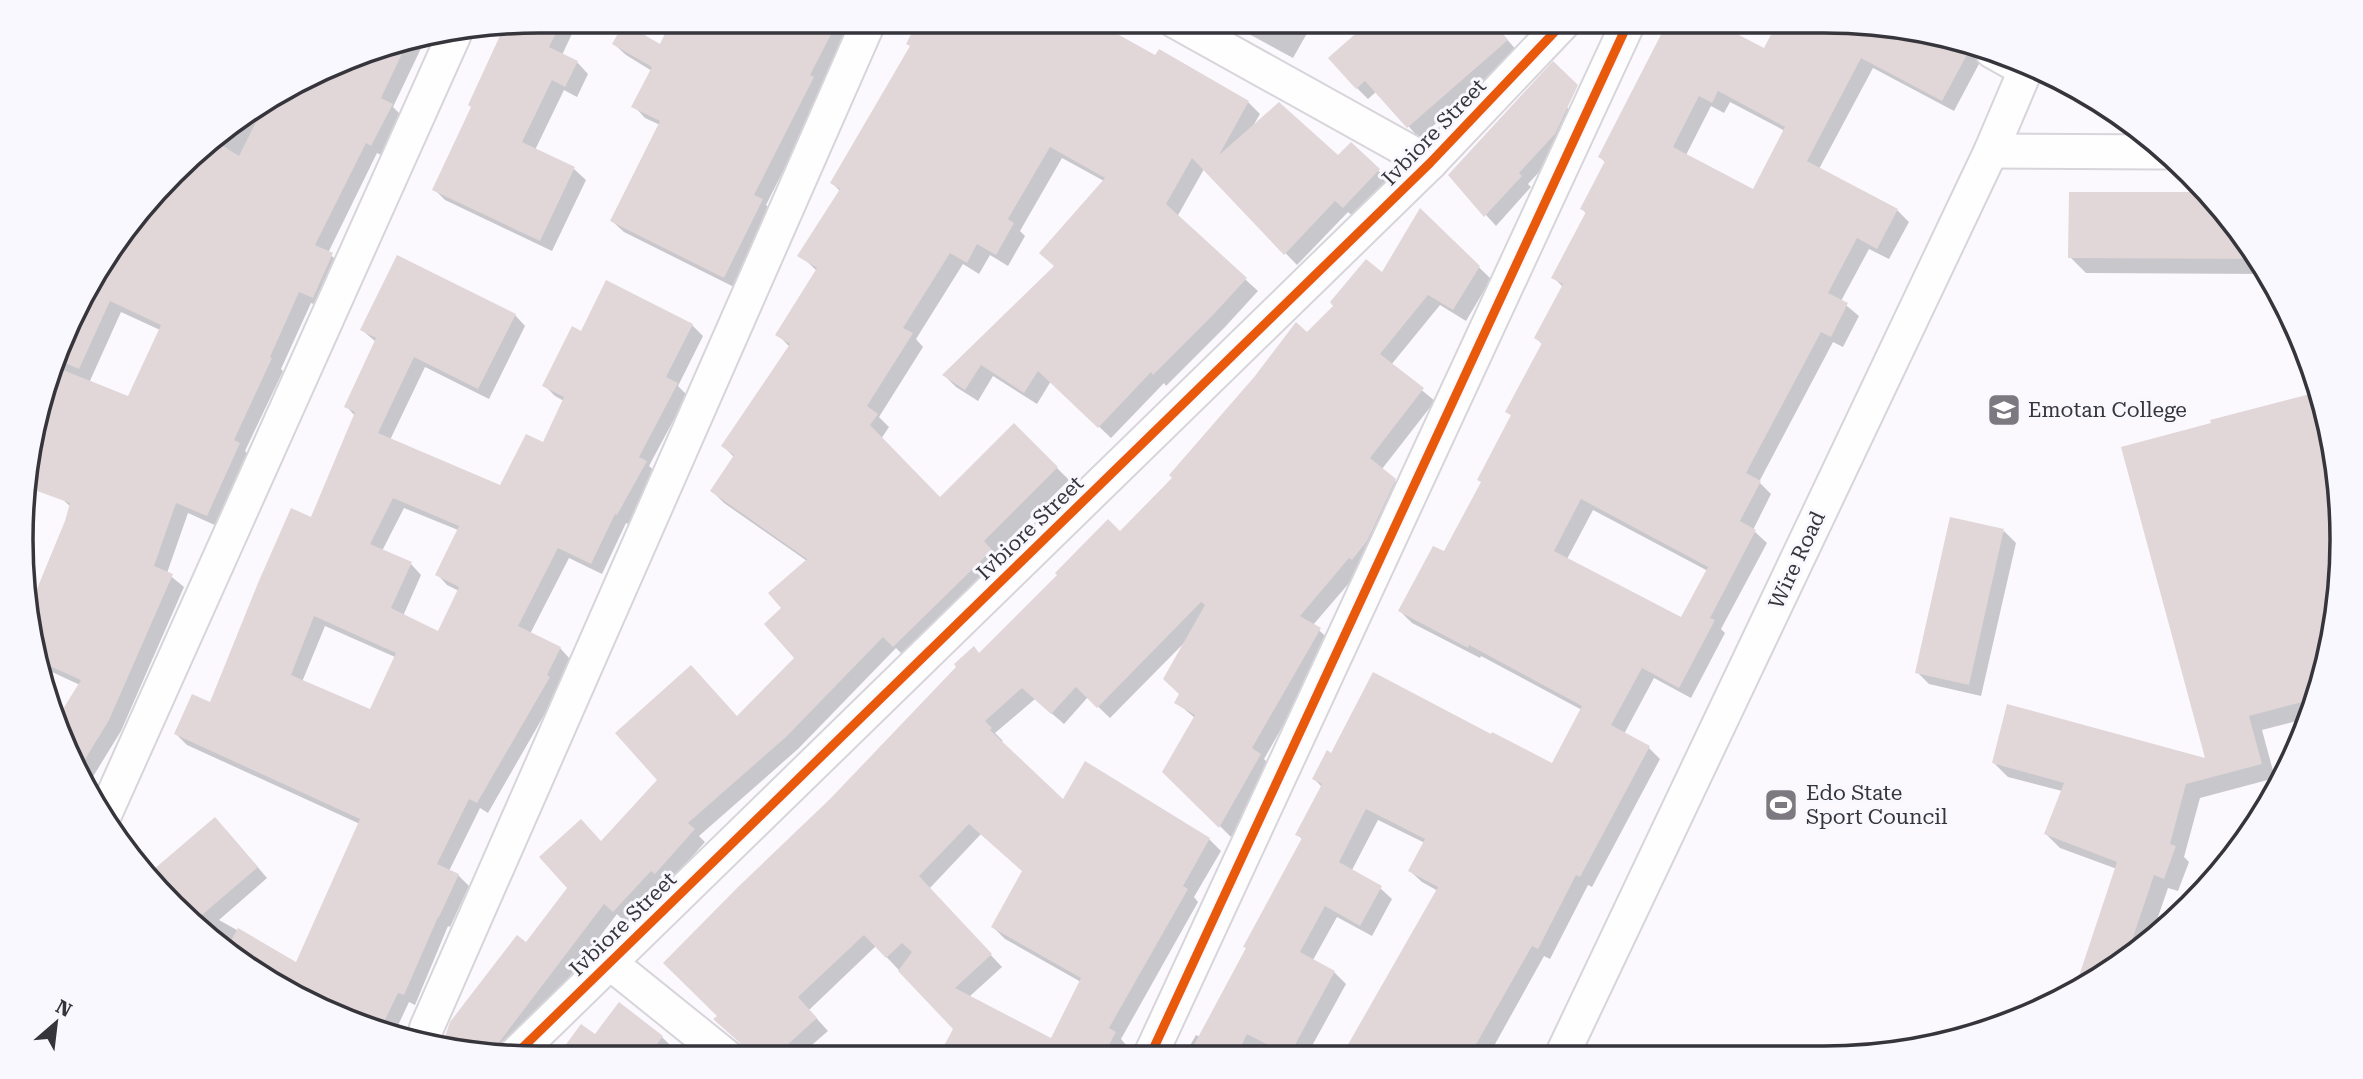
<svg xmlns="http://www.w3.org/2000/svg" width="2363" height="1079" font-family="'Roboto Serif',serif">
<rect width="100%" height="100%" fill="#fbf9fe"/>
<!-- shadow -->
<g fill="#0003" fill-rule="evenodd">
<path d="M540 21H578L562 55 577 62 588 74 577 97 564 90 535 150 574 169 586 180 552 251 445 200 434 189 473 108 494 50 506 27Z"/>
<path d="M673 21H851L854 23 821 87 824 90 766 205 773 212 736 288 624 232 612 221 660 125 645 118 634 106 652 71 626 55 614 44 661 46Z"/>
<path d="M1225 21H1314L1293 58Z"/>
<path d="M1384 21 1498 29 1518 52 1419 138 1377 91 1368 99 1357 88Z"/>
<path d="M1824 21 1924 31 1941 36 1969 50 1980 62 1954 111 1873 68 1819 169 1897 210 1909 222 1889 259 1869 249 1841 301 1859 316 1843 347 1833 342 1759 482 1771 494 1753 530 1767 543 1721 629 1725 633 1691 698 1654 678 1624 734 1648 747 1660 759 1592 887 1588 885 1550 959 1544 956 1489 1055H1344L1438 891 1422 882 1410 871 1425 843 1378 820 1352 870 1380 888 1392 899 1372 936 1337 917 1313 960 1334 972 1346 984 1307 1055 1184 1056 1196 1035 1200 1037 1303 840 1298 835 1322 787 1314 779 1331 755 1491 736 1553 765 1582 710 1481 656 1480 658 1412 623 1400 611 1444 554 1482 483 1512 416 1507 412 1543 345 1536 338 1563 287 1553 277 1587 214 1582 209 1606 163 1600 157 1765 50ZM1730 102 1785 131 1753 191 1686 155 1711 106 1724 113ZM1593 510 1708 571 1682 619 1567 559Z"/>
<path d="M425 40 393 107 403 117 383 156 377 153 328 253 344 266 325 309 311 303 281 369 283 371 245 451 250 456 219 527 188 513 167 573 184 587 121 731 86 788 56 724 80 685 39 666 25 608 35 599 71 507 62 499 30 481 31 439 91 280 180 172 188 175 208 142 281 90 372 49ZM121 312 160 330 129 398 89 383Z"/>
<path d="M1156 57 1248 102 1260 114 1253 126 1338 158 1351 144 1391 183 1356 219 1348 212 1297 265 1204 169 1177 217 1258 291 1225 327 1166 386 1164 383 1111 438 1051 381 1037 404 993 376 978 401 956 387 944 375 1055 267 1104 181 1062 158 1020 231 1025 236 1008 266 990 255 979 274 963 264 916 339 923 347 879 417 889 427 881 439 941 499 1014 425 1069 480 994 554 1003 563 906 658 896 648 798 749 699 836 705 842 668 884 664 881 626 923 617 914 510 1055 442 1048 452 1023 527 945 602 843 738 718 796 658 784 608 807 561 724 503 712 491 735 458 723 446 790 347 777 334 817 271 800 255 840 191 832 183Z"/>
<path d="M1550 88 1577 119 1565 144 1528 184 1531 187 1496 226 1450 175Z"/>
<path d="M2208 194 2254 251 2267 274 2086 273 2070 257Z"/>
<path d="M1421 211 1491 279 1466 321 1440 305 1391 365 1435 401 1382 469 1407 492 1362 568 1313 625 1331 641 1264 759 1272 767 1231 837 1164 771 1195 718 1176 702 1181 694 1184 643 1110 718 1088 697 1064 724 1035 699 995 733 1003 741 1001 742 1063 801 1209 839 1221 851 1194 897 1198 902 1121 1039 1126 1045 1121 1056 940 1057 955 1029 876 946 809 1010 828 1031 798 1057H749L747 1055 980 655 1120 533 1308 335 1382 274ZM981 834 1024 872 993 927 1005 939 1081 982 1052 1040 969 997 1002 967 929 889Z"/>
<path d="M515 315 525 326 489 399 425 367 390 440 501 487 543 444 564 401 555 396 544 385 581 333 692 325 703 336 678 386 687 395 649 466 657 473 628 524 626 523 602 574 569 558 530 634 560 648 570 659 557 687 559 689 488 813 480 808 449 871 458 875 469 886 450 927 448 926 415 1005 409 1002 394 1034 341 1019 216 941 155 871 226 830 267 878 219 920 297 964 360 824 187 745 176 734 211 704 312 519 355 416 346 406 376 342 362 330ZM404 508 458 530 437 574 447 585 459 591 439 634 403 616 421 575 411 564 382 551ZM325 626 395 657 371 711 302 682Z"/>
<path d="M2332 438 2342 539 2332 640 2309 718 2262 730 2275 778 2200 798 2184 857 2189 862 2178 891 2168 888 2150 940 2139 951 2077 987 2117 869 2060 848 2046 834 2062 791 2008 777 1994 763 2207 760Z"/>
<path d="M2004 531 2016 543 1981 696 1929 684 1917 672Z"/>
<path d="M619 1005 662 1037 674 1049 667 1058H558L595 1037Z"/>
</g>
<!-- building -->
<g fill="#e1d6d8" fill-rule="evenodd">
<path d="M540 21H562L549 47 578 61 565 87 552 80 522 142 575 167 540 241 432 190 471 107 468 105 504 27Z"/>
<path d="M671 21H838L810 75 814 77 754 195 763 199 724 278 610 221 660 121 631 107 652 67 612 44 624 23 660 44Z"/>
<path d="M918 21H1094L1155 55 1159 49 1249 101 1219 155 1279 102 1338 155 1351 142 1380 169 1343 208 1335 201 1284 255 1192 158 1166 204 1247 278 1213 315 1153 375 1151 372 1098 428 1038 371 1024 393 981 365 965 390 942 375 1054 266 1039 253 1105 178 1050 147 1008 219 1014 223 996 255 977 244 967 263 950 253 903 328 913 333 867 406 878 414 870 425 940 497 1014 423 1058 467 984 541 992 550 893 647 883 637 786 737 688 823 695 829 655 874 651 871 613 912 604 904 491 1053 441 1048 450 1022 517 935 526 942 567 888 539 857 581 819 601 841 657 780 615 733 691 665 737 716 794 658 764 624 781 608 768 593 807 559 710 491 734 455 721 446 790 344 775 335 817 268 797 256 840 189 830 183 910 46 906 44Z"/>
<path d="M1370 21H1492L1508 40 1407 128 1365 81 1356 89 1328 58Z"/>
<path d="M1668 21H1712L1764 48 1778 21H1824L1924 31 1950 39 1970 49 1942 101 1861 58 1807 161 1898 209 1877 249 1857 238 1828 293 1848 303 1831 337 1821 332 1746 473 1761 481 1740 521 1756 530 1710 618 1715 620 1679 688 1642 668 1611 725 1650 746 1580 877 1576 875 1538 949 1532 946 1470 1055H1342L1438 887 1408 871 1425 839 1366 809 1339 862 1382 886 1360 926 1325 906 1300 952 1335 971 1289 1056 1247 1034 1236 1056H1188L1246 948 1243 947 1302 838 1295 835 1322 784 1312 779 1327 750 1331 753 1373 672 1491 734 1492 732 1552 763 1582 706 1469 645 1468 648 1398 611 1433 546 1444 551 1481 482 1477 480 1511 415 1505 412 1542 343 1534 338 1563 284 1551 278 1586 212 1580 209 1605 161 1598 157ZM1718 91 1785 127 1753 189 1673 147 1699 96 1712 103ZM1581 499 1708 567 1681 617 1554 551Z"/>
<path d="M407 43 381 98 393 104 371 146 366 143 315 245 333 253 313 298 299 292 270 357 272 358 234 440 240 443 207 516 176 503 154 566 173 574 109 720 78 771 55 722 81 680 38 661 25 608 26 593 34 596 65 521 70 503 29 488 31 439 58 368 128 396 161 325 110 301 79 369 60 361 91 280 181 170 187 173 205 145 212 139 239 156 267 100 281 90 372 49Z"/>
<path d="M1553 61 1578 85 1555 134 1519 173 1522 176 1484 217 1448 175Z"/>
<path d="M2069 192H2206L2259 259 2068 258Z"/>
<path d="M1420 208 1480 266 1453 310 1428 295 1380 354 1424 388 1370 458 1396 479 1367 541 1352 560 1349 558 1300 616 1321 628 1252 748 1261 754 1219 828 1162 772 1195 715 1174 703 1179 694 1163 679 1205 605 1201 602 1097 708 1076 687 1051 714 1022 688 985 721 992 728 990 730 1063 799 1085 761 1210 838 1183 886 1188 889 1109 1028 1116 1032 1103 1056 938 1057 953 1029 898 971 912 952 902 943 886 958 864 935 798 997 817 1018 774 1057H747L740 1043 713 1019 717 1016 663 963 738 887 830 799 956 667 954 664 974 646 979 653 1057 575 1055 573 1108 519 1120 531 1172 478 1169 475 1255 376 1296 322 1307 332 1333 306 1330 302 1366 259 1382 272ZM969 824 1022 871 991 927 1081 978 1051 1038 955 988 992 954 919 876Z"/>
<path d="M397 255 516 314 478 389 414 357 378 433 500 485 526 434 543 442 564 397 542 386 572 326 581 331 606 280 693 324 666 377 678 383 639 457 647 461 617 515 615 514 591 564 558 548 518 626 561 647 547 675 550 677 477 803 469 799 437 864 459 874 439 917H438L404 995 398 993 380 1030 341 1019 227 948 238 928 296 962 360 819 174 734 192 694 210 702 258 583 291 508 311 517 355 412 344 407 376 338 360 330ZM393 498 459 526 435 575 459 587 438 631 391 608 412 562 370 544ZM314 616 396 653 370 709 291 675Z"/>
<path d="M2318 392 2332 438 2342 539 2332 640 2314 699 2249 716 2262 764 2186 784 2170 844 2176 846 2164 879 2154 875 2126 958 2075 988 2117 862 2044 834 2064 783 1992 763 2007 704 2205 758 2121 447 2211 423 2210 420Z"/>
<path d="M1950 517 2004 529 1969 685 1915 673Z"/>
<path d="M215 817 258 867 196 920 153 870Z"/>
<path d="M619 1002 663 1036 647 1058H556L581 1024 595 1034Z"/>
</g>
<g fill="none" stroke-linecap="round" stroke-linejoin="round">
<defs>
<g id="street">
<path d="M1175 21 1430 163"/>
<path d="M1992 51 2026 70"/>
<path d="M1991 151 2164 152"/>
<path d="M104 816 454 35"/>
<path d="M609 962 727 1057"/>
<path d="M422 1043 427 1027 869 21"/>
<path d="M1562 1055 1991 151 2028 64"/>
<path d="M514 1056 1430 163 1565 21"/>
<path d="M1150 1056 1629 21"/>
</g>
</defs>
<!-- street casing -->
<use href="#street" stroke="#d7d5da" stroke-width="37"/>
<!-- street -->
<use href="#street" stroke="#fefeff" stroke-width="33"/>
<defs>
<g id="cycleway">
<path d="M514 1056 1430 163 1565 21"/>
<path d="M1150 1056 1629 21"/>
</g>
</defs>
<!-- cycleway casing -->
<use href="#cycleway" stroke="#faf8ff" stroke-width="13"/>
<!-- cycleway -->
<use href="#cycleway" stroke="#e8590c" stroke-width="9"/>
</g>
<!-- icons -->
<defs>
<symbol id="university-square" viewBox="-11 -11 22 22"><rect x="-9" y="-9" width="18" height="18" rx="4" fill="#7c7a80" stroke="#faf8ff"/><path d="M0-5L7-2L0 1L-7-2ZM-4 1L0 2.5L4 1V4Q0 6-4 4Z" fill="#fff"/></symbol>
<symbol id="stadium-square" viewBox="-11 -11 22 22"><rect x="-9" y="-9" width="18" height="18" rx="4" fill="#7c7a80" stroke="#faf8ff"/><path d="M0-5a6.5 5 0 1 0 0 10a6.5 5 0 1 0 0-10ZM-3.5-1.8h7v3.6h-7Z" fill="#fff"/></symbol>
</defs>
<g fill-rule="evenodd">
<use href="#university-square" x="1985" y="391" width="38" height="38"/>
<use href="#stadium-square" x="1762" y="786" width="38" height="38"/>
</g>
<g text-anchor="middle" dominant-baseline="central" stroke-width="6" stroke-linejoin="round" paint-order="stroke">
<!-- street labels -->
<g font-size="21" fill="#37353c" stroke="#faf8ff">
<text transform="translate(1434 132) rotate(-46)">Ivbiore Street</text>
<text transform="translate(1030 528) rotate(-44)">Ivbiore Street</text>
<text transform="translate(1797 560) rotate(-65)">Wire Road</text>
<text transform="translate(623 924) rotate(-44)">Ivbiore Street</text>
</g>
<!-- poi labels -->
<g font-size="21" fill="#37353c" stroke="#faf8ff" text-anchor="start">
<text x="2028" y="410">Emotan College</text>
<text x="1806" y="793">Edo State<tspan x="1806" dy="24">Sport Council</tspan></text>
</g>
</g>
<!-- crop -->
<path d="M0 0H2363V1079H0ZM539 33H1824A506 506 0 0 1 2330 539V540A506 506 0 0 1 1824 1046H539A506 506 0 0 1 33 540V539A506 506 0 0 1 539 33Z" fill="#faf8ff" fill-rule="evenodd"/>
<path fill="none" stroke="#37353c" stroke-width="3.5" d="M539 33H1824A506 506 0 0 1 2330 539V540A506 506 0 0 1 1824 1046H539A506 506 0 0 1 33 540V539A506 506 0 0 1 539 33Z"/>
<!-- north arrow -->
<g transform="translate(56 1023) rotate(28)" stroke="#faf8ff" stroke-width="5" paint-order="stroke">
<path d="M0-5L12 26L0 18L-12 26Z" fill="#37353c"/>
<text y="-10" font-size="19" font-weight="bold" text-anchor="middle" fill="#37353c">N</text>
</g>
</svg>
